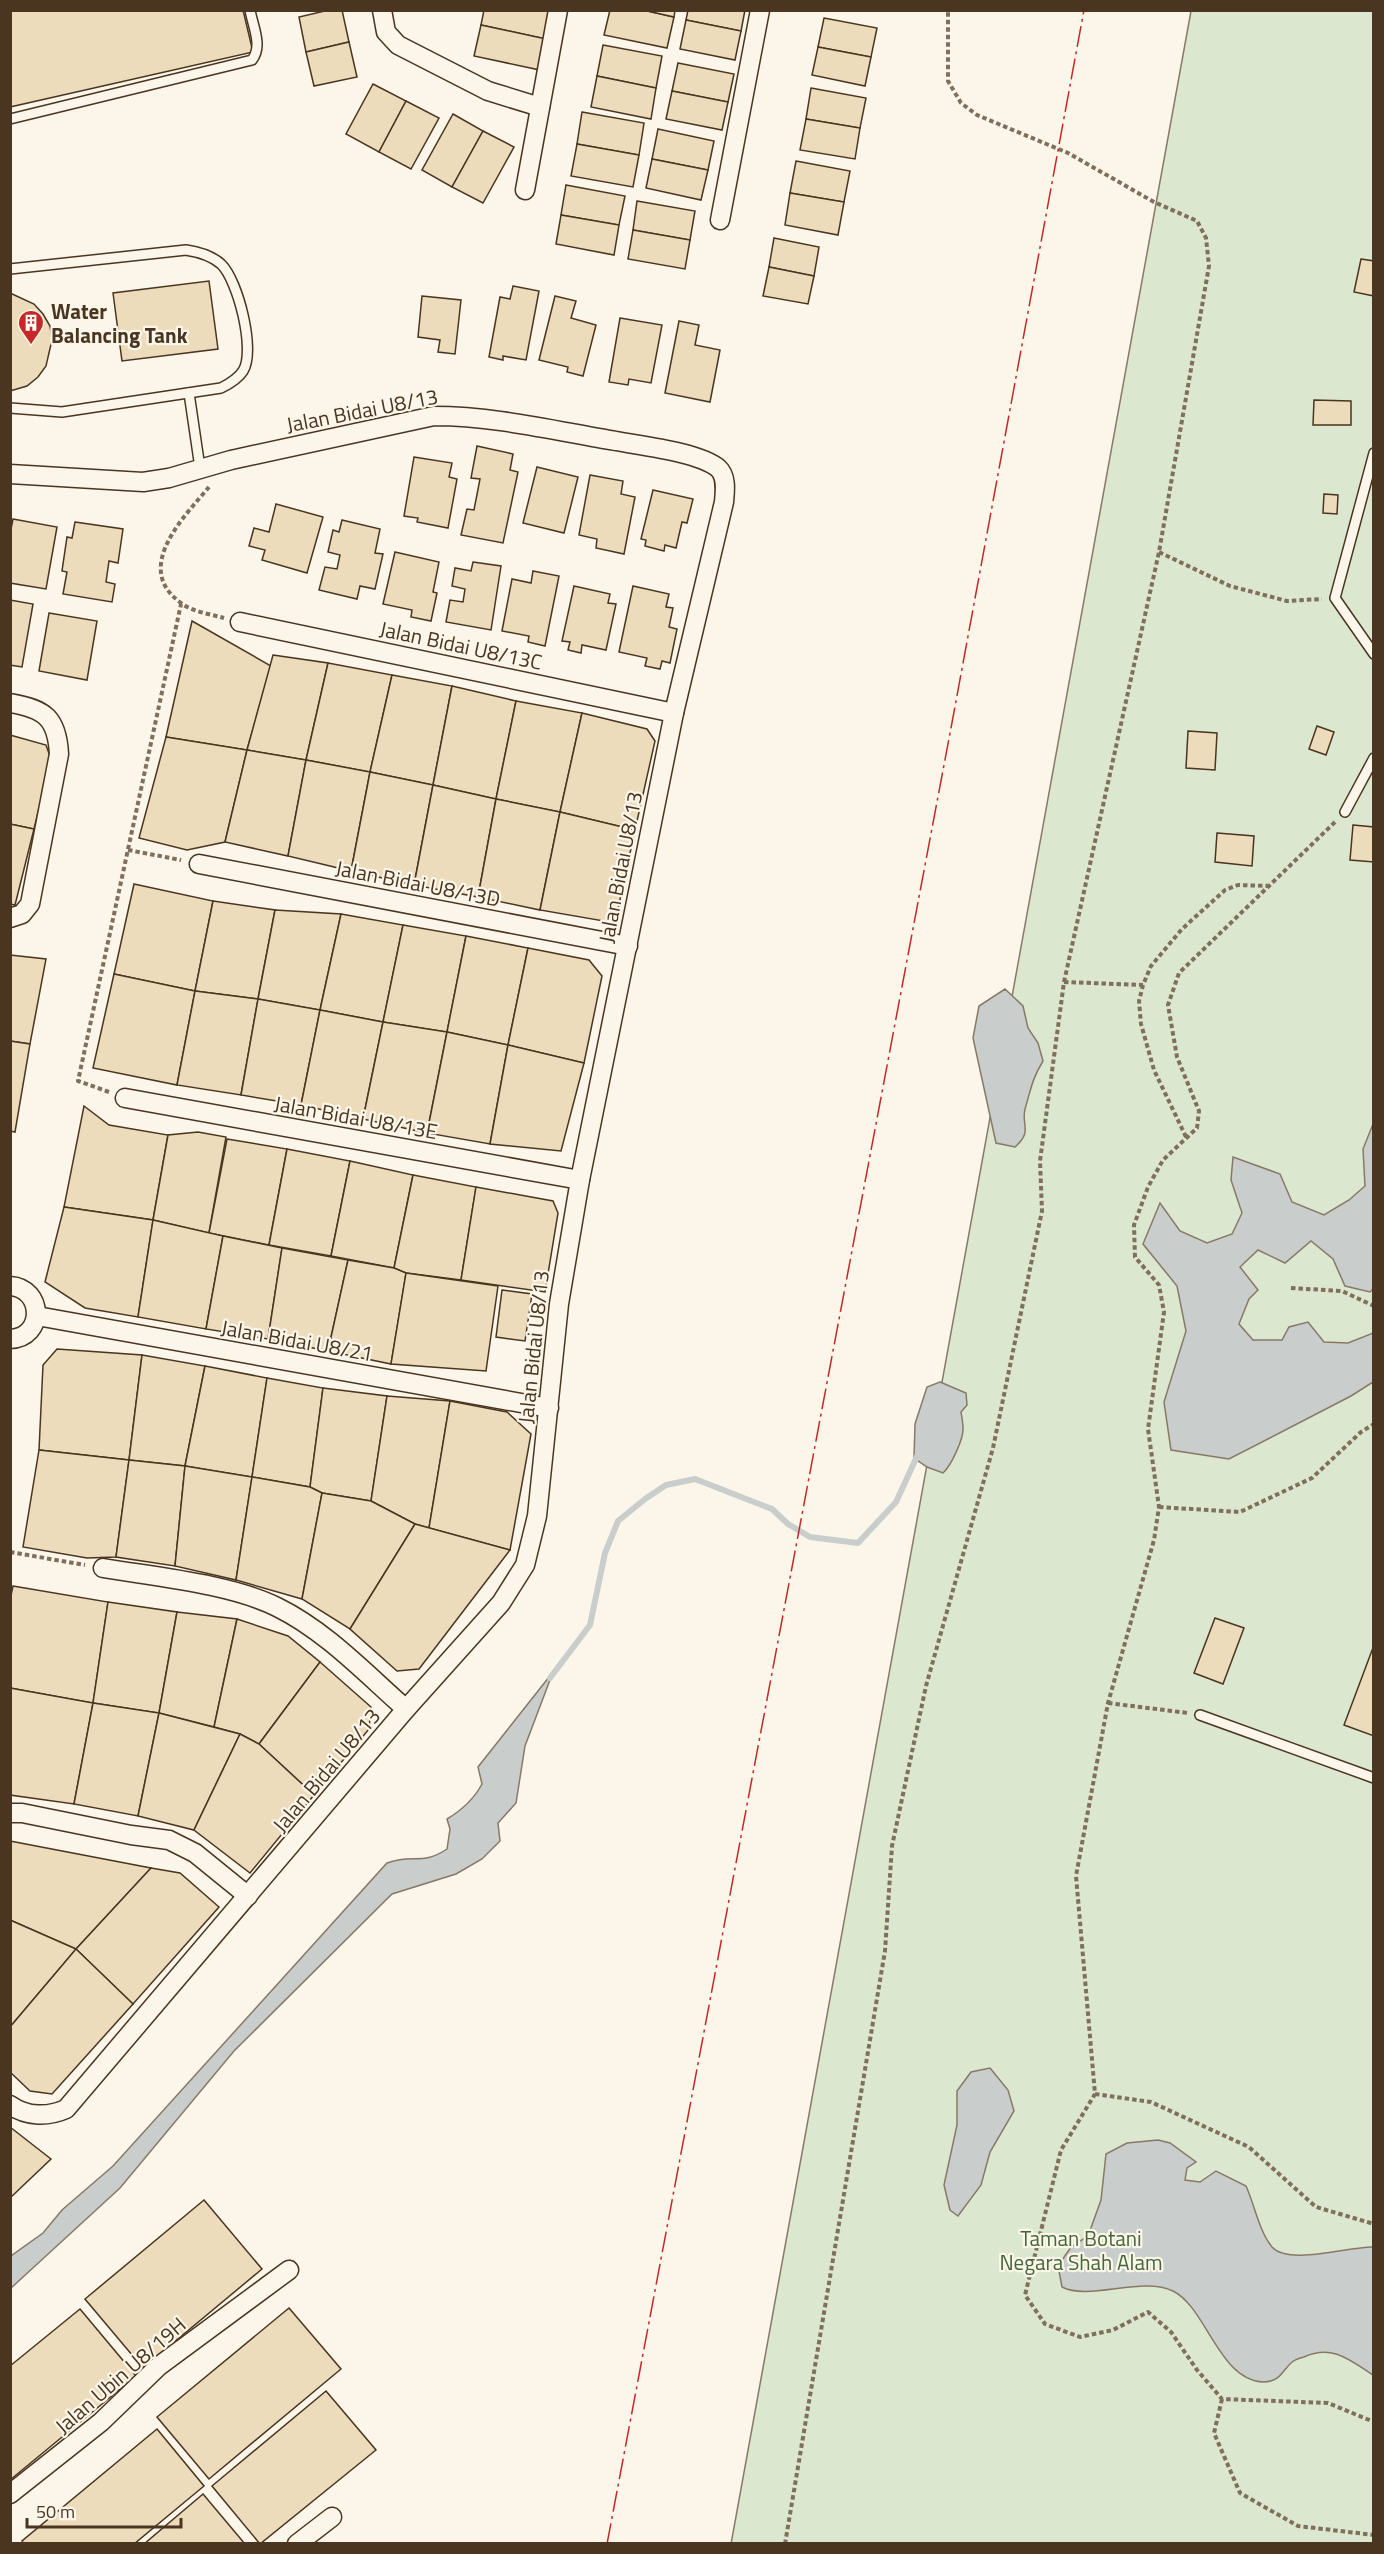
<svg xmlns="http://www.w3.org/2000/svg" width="1384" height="2554" font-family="'Titillium Web',sans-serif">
<rect width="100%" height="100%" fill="#fbf6e9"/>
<!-- green -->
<path fill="#dce7d0" stroke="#887966" stroke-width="1.5" d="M1191 11H1373V2543L731 2544Z"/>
<!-- water -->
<g fill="#c9cecd" stroke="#887966" stroke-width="1.5">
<path d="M1005 989 1023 1006 1028 1028 1038 1043 1043 1061C1032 1079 1031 1089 1025 1109 1021 1126 1033 1131 1015 1147L996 1143 973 1038 979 1006Z"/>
<path d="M1373 1124V1289L1370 1292 1345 1286 1333 1259 1311 1241 1285 1263 1258 1250 1240 1267 1258 1290 1249 1299 1239 1324 1253 1340H1282L1289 1327 1308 1322 1324 1342 1348 1343 1373 1333V1382L1351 1396 1229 1459 1171 1450 1164 1402 1186 1331 1177 1286 1143 1244 1160 1203 1180 1231 1207 1243 1232 1234 1242 1213 1231 1180 1233 1157 1280 1174 1292 1202 1324 1215 1349 1200 1365 1186 1363 1149Z"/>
<path d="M940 1382 966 1393 967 1405 961 1412C962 1418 963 1423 963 1428 964 1438 951 1466 943 1473L927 1467 914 1458 915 1424 927 1387Z"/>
<path d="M553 1672 525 1746 516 1803 498 1823 500 1841 482 1859 456 1874 392 1894 234 2051 120 2188 11 2288V2256L43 2233 62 2210 113 2166 387 1863C413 1853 422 1866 447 1849L450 1829 447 1819C462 1810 474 1799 482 1784L478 1767Z"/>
<path d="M990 2068 1008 2090 1014 2111 990 2152 981 2185 958 2216 950 2210 944 2185 957 2125V2091L971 2072Z"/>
<path d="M1158 2140 1170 2143 1196 2162 1187 2168 1185 2180 1200 2182 1216 2171 1246 2186C1255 2206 1259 2231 1272 2247 1289 2266 1350 2246 1373 2247V2375C1350 2360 1332 2344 1304 2357 1300 2358 1294 2360 1291 2363 1282 2371 1280 2382 1263 2382 1219 2380 1206 2307 1173 2291 1143 2276 1089 2301 1062 2287L1058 2266 1071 2247 1088 2236 1101 2200 1106 2154 1127 2143Z"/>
</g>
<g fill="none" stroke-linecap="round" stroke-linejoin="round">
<!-- stream -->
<path stroke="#c9cecd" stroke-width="6" d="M550 1678 590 1625 605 1553 618 1521 645 1499 666 1485 695 1479 772 1509 788 1524 810 1537 858 1543 896 1502 919 1452"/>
</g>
<!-- building -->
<g fill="#ecdcbc" stroke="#4a3520" stroke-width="1.5">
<path d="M10 10H243L253 52 10 107Z"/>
<path d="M329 10H342L349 42 306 52 299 17Z"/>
<path d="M484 10H552L546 39 481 25Z"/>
<path d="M610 10H643L674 17 667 48 604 35Z"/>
<path d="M643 10H675L674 17Z"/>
<path d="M688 10H745L741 31 686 20Z"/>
<path d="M824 18 877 28 871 57 818 47Z"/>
<path d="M686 20 741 31 735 60 680 49Z"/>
<path d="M481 25 546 39 540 70 474 56Z"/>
<path d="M349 42 357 77 314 86 306 52Z"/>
<path d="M603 45 662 56 656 88 597 76Z"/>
<path d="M818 47 871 57 865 86 812 75Z"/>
<path d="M678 63 734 74 728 102 672 91Z"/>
<path d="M597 76 656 88 651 119 591 107Z"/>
<path d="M373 84 406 101 379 152 346 134Z"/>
<path d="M811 88 866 98 860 128 806 119Z"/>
<path d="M672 91 728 102 722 130 666 119Z"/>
<path d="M406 101 439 118 411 169 379 152Z"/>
<path d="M582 112 644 123 639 155 577 144Z"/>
<path d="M453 114 483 131 452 187 422 170Z"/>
<path d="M806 119 860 128 855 159 800 150Z"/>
<path d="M658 129 714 141 708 170 652 159Z"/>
<path d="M483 131 514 147 483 203 452 187Z"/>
<path d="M577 144 639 155 633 187 571 176Z"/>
<path d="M652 159 708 170 701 200 646 188Z"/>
<path d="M796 161 850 171 844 202 790 193Z"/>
<path d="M566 185 625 196 619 225 561 215Z"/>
<path d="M790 193 844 202 838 235 785 225Z"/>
<path d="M637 201 695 211 690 240 633 230Z"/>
<path d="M561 215 619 225 614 255 556 244Z"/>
<path d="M633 230 690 240 685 269 628 259Z"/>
<path d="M774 238 819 247 814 276 769 267Z"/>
<path d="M1361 259 1374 261V296L1354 292Z"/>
<path d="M769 267 814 276 808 304 763 296Z"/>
<path d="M209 281 218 349 122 361 113 293Z"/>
<path d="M513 286 539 291 526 360 503 356V360L489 357 500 297 510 299Z"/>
<path d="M10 293 34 304 43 314 50 326 52 340 46 366 38 377 27 386 10 391Z"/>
<path d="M422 296 461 300 455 354 438 352 440 340 418 337Z"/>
<path d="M555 296 576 301 571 318 596 325 583 376 567 372 568 367 539 360Z"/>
<path d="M620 318 662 325 651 383 629 379 628 385 609 382Z"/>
<path d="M679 321 699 325 695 345 720 350 710 402 665 393Z"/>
<path d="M1314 400 1351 401V425H1313Z"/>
<path d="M477 446 513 454 510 470 518 472 503 543 461 535 467 509 474 510 480 479 471 478Z"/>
<path d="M414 457 452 463 449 477 457 479 448 528 417 522 418 518 404 516Z"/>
<path d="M537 467 578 477 564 533 523 523Z"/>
<path d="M590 475 623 481 621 494 635 497 624 554 596 548 597 539 579 535Z"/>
<path d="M653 490 693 499 687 523 682 522 676 548 665 545 664 551 645 546 646 540 641 539Z"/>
<path d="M1324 494 1338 495 1337 514 1323 513Z"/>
<path d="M276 504 323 517 307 573 262 560 265 550 249 546 254 528 269 532Z"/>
<path d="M13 519 57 527 46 589 10 583V534Z"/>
<path d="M342 520 380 529 375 553 383 554 375 589 360 586 357 599 319 590 325 567 337 569 340 555 328 552 333 530 339 532Z"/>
<path d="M75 522 123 529 118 563 109 561 106 582 115 584 112 602 63 594 67 572 62 571 67 537 72 538Z"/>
<path d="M395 552 439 562 433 592 437 593 431 621 411 617 412 610 383 604Z"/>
<path d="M473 562 501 566 491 630 446 622 450 600 463 602 465 589 452 586 455 568 471 571Z"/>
<path d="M533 571 559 576 545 646 528 642 529 636 502 631 512 579 531 583Z"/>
<path d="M574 586 610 594 608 603 616 604 606 650 582 645 581 653 568 650 570 642 562 641Z"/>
<path d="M633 586 669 594 666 607 673 608 669 627 677 629 670 663 662 661 660 669 645 666 647 658 619 652Z"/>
<path d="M10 600 33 604 22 667 10 665Z"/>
<path d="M49 613 97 621 87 680 39 671Z"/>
<path d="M192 621 271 666 247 750 166 737Z"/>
<path d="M273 655 328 663 306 760 247 750Z"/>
<path d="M328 663 392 675 370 772 306 760Z"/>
<path d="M392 675 452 686 433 785 370 772Z"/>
<path d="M452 686 516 701 496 799 433 785Z"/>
<path d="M516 701 582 713 560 812 496 799Z"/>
<path d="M582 713 647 729 655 741 635 830 560 812Z"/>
<path d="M1317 726 1334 732 1326 755 1309 749Z"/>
<path d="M1188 731 1217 733 1215 770 1186 768Z"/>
<path d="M10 735 46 745 51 759 34 829 10 824Z"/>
<path d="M166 737 247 750 225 842 187 850 139 838Z"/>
<path d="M247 750 306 760 288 856 225 842Z"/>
<path d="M306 760 370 772 351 871 288 856Z"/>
<path d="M370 772 433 785 414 885 351 871Z"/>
<path d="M433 785 496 799 478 897 414 885Z"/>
<path d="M496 799 560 812 540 910 478 897Z"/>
<path d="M560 812 635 830 615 923 540 910Z"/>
<path d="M10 824 34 829 15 905 10 904Z"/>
<path d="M1353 825 1374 827V862L1350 860Z"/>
<path d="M1217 833 1254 836 1252 866 1215 862Z"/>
<path d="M134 884 213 901 195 991 114 974Z"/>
<path d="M213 901 275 910 258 999 195 991Z"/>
<path d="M275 910 341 914 320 1010 258 999Z"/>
<path d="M341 914 403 925 383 1022 320 1010Z"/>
<path d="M403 925 466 936 447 1032 383 1022Z"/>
<path d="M466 936 528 948 508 1045 447 1032Z"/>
<path d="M528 948 589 960 602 976 584 1063 508 1045Z"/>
<path d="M10 955 46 959 30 1044 10 1041Z"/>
<path d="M114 974 195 991 177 1085 93 1068Z"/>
<path d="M195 991 258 999 241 1095 177 1085Z"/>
<path d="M258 999 320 1010 301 1105 241 1095Z"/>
<path d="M320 1010 383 1022 363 1119 301 1105Z"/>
<path d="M383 1022 447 1032 427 1133 363 1119Z"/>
<path d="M447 1032 508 1045 490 1144 427 1133Z"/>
<path d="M10 1041 30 1044 15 1132 10 1131Z"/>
<path d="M508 1045 584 1063 561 1151 490 1144Z"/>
<path d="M84 1106 109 1125 168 1135 153 1220 64 1207Z"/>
<path d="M198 1132 226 1137 209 1233 153 1220 168 1135Z"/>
<path d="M227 1139 287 1149 269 1245 209 1233Z"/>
<path d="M287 1149 350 1161 331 1256 269 1245Z"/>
<path d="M350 1161 413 1175 394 1268 331 1256Z"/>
<path d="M413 1175 476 1187 461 1280 406 1273 394 1268Z"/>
<path d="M476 1187 553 1201 558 1213 545 1292 461 1280Z"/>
<path d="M64 1207 153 1220 138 1317 85 1308 45 1282Z"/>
<path d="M153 1220 223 1236 206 1329 138 1317Z"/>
<path d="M223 1236 282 1248 268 1339 206 1329Z"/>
<path d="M282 1248 348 1260 328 1351 268 1339Z"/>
<path d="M348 1260 394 1268 406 1273 391 1364 328 1351Z"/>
<path d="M406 1273 498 1286 486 1371 391 1364Z"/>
<path d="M502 1290 532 1294 525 1341 496 1337Z"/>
<path d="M57 1349 142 1355 129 1460 39 1450 43 1365Z"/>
<path d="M142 1355 205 1366 185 1466 129 1460Z"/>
<path d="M205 1366 267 1378 252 1477 185 1466Z"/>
<path d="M267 1378 323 1388 310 1487 252 1477Z"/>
<path d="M323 1388 387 1396 371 1501 322 1493 310 1487Z"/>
<path d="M387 1396 450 1401 429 1528 415 1524 371 1501Z"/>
<path d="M450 1401 507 1412 531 1434 510 1550 429 1528Z"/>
<path d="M39 1450 129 1460 116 1557 87 1558 23 1547Z"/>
<path d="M129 1460 185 1466 175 1566 116 1557Z"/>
<path d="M185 1466 252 1477 236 1580 175 1566Z"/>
<path d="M252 1477 310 1487 322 1493 302 1599 236 1580Z"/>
<path d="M322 1493 371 1501 415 1524 350 1629 302 1599Z"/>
<path d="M415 1524 510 1550 419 1669 397 1671 350 1629Z"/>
<path d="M13 1586 108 1602 93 1703 10 1688V1600Z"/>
<path d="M108 1602 177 1612 159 1713 93 1703Z"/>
<path d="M177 1612 237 1619 214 1727 159 1713Z"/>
<path d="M1215 1618 1244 1628 1223 1684 1194 1673Z"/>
<path d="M237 1619 288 1636 320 1662 259 1744 240 1734 214 1727Z"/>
<path d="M1374 1645V1736L1344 1725Z"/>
<path d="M320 1662 371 1707 369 1729 314 1795 259 1744Z"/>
<path d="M10 1688 93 1703 74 1804 10 1795Z"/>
<path d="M93 1703 159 1713 138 1816 74 1804Z"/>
<path d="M159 1713 240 1734 194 1830 138 1816Z"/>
<path d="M240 1734 259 1744 314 1795 250 1873 194 1830Z"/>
<path d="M10 1841 151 1868 76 1949 10 1920Z"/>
<path d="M151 1868 180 1873 219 1907 133 2004 76 1949Z"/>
<path d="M10 1920 76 1949 10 2027Z"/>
<path d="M76 1949 133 2004 52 2094 30 2091 10 2072V2027Z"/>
<path d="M10 2127 51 2159 10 2198Z"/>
<path d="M204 2200 262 2269 143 2368 85 2299Z"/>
<path d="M289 2308 341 2369 209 2479 157 2417Z"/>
<path d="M80 2309 136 2376 10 2480V2366Z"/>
<path d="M326 2391 376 2450 260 2544 212 2486Z"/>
<path d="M157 2429 204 2486 134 2544H24L22 2541Z"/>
<path d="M203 2494 245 2544H144Z"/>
</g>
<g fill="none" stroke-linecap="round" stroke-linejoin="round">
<defs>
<g id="service">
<path d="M10 119 252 60C263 46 253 27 250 10"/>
<path d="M10 269 186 250C199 252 211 255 221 264 238 280 256 351 243 371 238 379 229 384 221 388L62 412 10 408"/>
<path d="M189 393 200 468"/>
<path d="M1374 453 1335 598 1374 654"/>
<path d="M1345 812 1374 758"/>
<path d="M1200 1715 1374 1778"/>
</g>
<g id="minor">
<path d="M382 10 386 32 398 45 488 91 540 107"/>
<path d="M525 190 558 10"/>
<path d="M720 220 760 10"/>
<path d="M10 474 143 482 169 478 231 460 434 416C495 416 556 431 616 441 642 446 698 452 718 468 727 476 725 491 724 502L674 713 580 1180 559 1304 537 1516 525 1565 501 1603 406 1709 66 2109C48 2117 27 2117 10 2105"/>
<path d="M240 622 674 713"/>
<path d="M10 703C45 709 57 718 59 754L30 904 22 914 10 918"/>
<path d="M199 864 628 946"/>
<path d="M125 1098 580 1180"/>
<path d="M10 1286C44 1288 45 1338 10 1339"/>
<path d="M37 1316 549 1408"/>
<path d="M103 1568C156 1577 231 1584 277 1607 326 1631 366 1674 406 1709"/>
<path d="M10 1813H22L131 1835 169 1840 195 1853 248 1896"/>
<path d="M10 2494 101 2422 159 2366 289 2270"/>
<path d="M297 2544 332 2517"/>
</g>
</defs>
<!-- service casing -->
<use href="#service" stroke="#4a3520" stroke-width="12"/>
<!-- minor casing -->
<use href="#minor" stroke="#4a3520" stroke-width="21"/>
<!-- path -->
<g stroke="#7f6f5c" stroke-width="4" stroke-dasharray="4.5 3" stroke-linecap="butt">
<path d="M209 487C184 517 132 568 181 603 193 612 210 614 224 618"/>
<path d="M1159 552 1230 586 1287 601 1322 599"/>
<path d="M1335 822 1179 973 1168 1005 1177 1057 1199 1111 1197 1128 1163 1160 1148 1187 1134 1225 1135 1257 1159 1285 1164 1312 1148 1429 1159 1507 1154 1540 1108 1703 1076 1876 1095 2094 1061 2150 1025 2295 1045 2324 1080 2337 1113 2330 1148 2312 1171 2332 1197 2370 1222 2399 1328 2403 1374 2422"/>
<path d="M128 850 181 860"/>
<path d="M1064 982 1143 985"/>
<path d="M109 1092 78 1081 181 604"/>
<path d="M1186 1137 1154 1070 1141 1024 1139 1001 1143 985 1151 966 1182 929 1225 890 1238 885 1270 886"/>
<path d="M1291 1288 1342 1291 1374 1306"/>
<path d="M1159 1507 1240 1512 1312 1478 1361 1432 1374 1424"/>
<path d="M10 1552 85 1565"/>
<path d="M1108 1703 1188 1713"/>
<path d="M1095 2094 1151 2102 1249 2147 1316 2207 1374 2224"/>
<path d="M1222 2399 1214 2433 1240 2493 1298 2526 1374 2535"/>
<path d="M785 2544 885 1951 892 1846 926 1686 993 1448 1042 1211 1040 1161 1064 982 1159 552 1209 266 1206 238 1197 221 1154 202 1068 153 977 115 961 103 948 81V10"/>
</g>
<!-- service -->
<use href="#service" stroke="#fbf6e9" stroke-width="9"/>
<!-- minor -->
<use href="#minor" stroke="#fbf6e9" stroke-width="18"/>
<!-- power -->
<path stroke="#c62828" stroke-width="1.5" stroke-dasharray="21 4.5 3 4.5" stroke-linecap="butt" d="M607 2544 951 728 1084 10"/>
</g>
<!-- icons -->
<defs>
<symbol id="building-pin" viewBox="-11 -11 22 30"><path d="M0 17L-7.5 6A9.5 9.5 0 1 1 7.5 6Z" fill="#c62828" stroke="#fbf6e9"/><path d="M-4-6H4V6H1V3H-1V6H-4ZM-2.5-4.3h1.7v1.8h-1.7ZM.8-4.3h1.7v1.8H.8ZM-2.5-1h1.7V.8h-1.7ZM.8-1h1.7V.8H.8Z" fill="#fff"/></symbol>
</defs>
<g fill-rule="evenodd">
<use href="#building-pin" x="16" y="308" width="30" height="40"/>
</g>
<g text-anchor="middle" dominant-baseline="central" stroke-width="4.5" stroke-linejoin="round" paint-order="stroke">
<!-- poi labels -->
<g font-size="21" font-weight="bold" fill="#4a3520" stroke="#fbf6e9" text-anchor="start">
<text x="51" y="311">Water<tspan x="51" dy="24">Balancing Tank</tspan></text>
</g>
<!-- street labels -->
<g font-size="21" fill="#4a3520" stroke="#fbf6e9">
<text transform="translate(362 410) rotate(-11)">Jalan Bidai U8/13</text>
<text transform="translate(461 645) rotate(12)">Jalan Bidai U8/13C</text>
<text transform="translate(620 867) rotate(-79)">Jalan Bidai U8/13</text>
<text transform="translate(418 883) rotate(11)">Jalan Bidai U8/13D</text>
<text transform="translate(356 1117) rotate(10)">Jalan Bidai U8/13E</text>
<text transform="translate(297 1340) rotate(10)">Jalan Bidai U8/21</text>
<text transform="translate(533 1347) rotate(-84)">Jalan Bidai U8/13</text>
<text transform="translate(326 1770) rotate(-50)">Jalan Bidai U8/13</text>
<text transform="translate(120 2375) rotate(-41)">Jalan Ubin U8/19H</text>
</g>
<!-- park labels -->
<g font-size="21" fill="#436837" stroke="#fbf6e9">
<text x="1081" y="2238">Taman Botani<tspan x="1081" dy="24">Negara Shah Alam</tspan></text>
</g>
</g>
<!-- border -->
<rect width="1384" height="2554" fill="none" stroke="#4a3520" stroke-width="24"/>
<!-- scale -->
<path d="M27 2518v9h154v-9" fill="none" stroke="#4a3520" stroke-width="3"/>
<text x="36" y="2518" font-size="18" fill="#4a3520" stroke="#fbf6e9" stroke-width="4.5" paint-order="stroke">50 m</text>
</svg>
